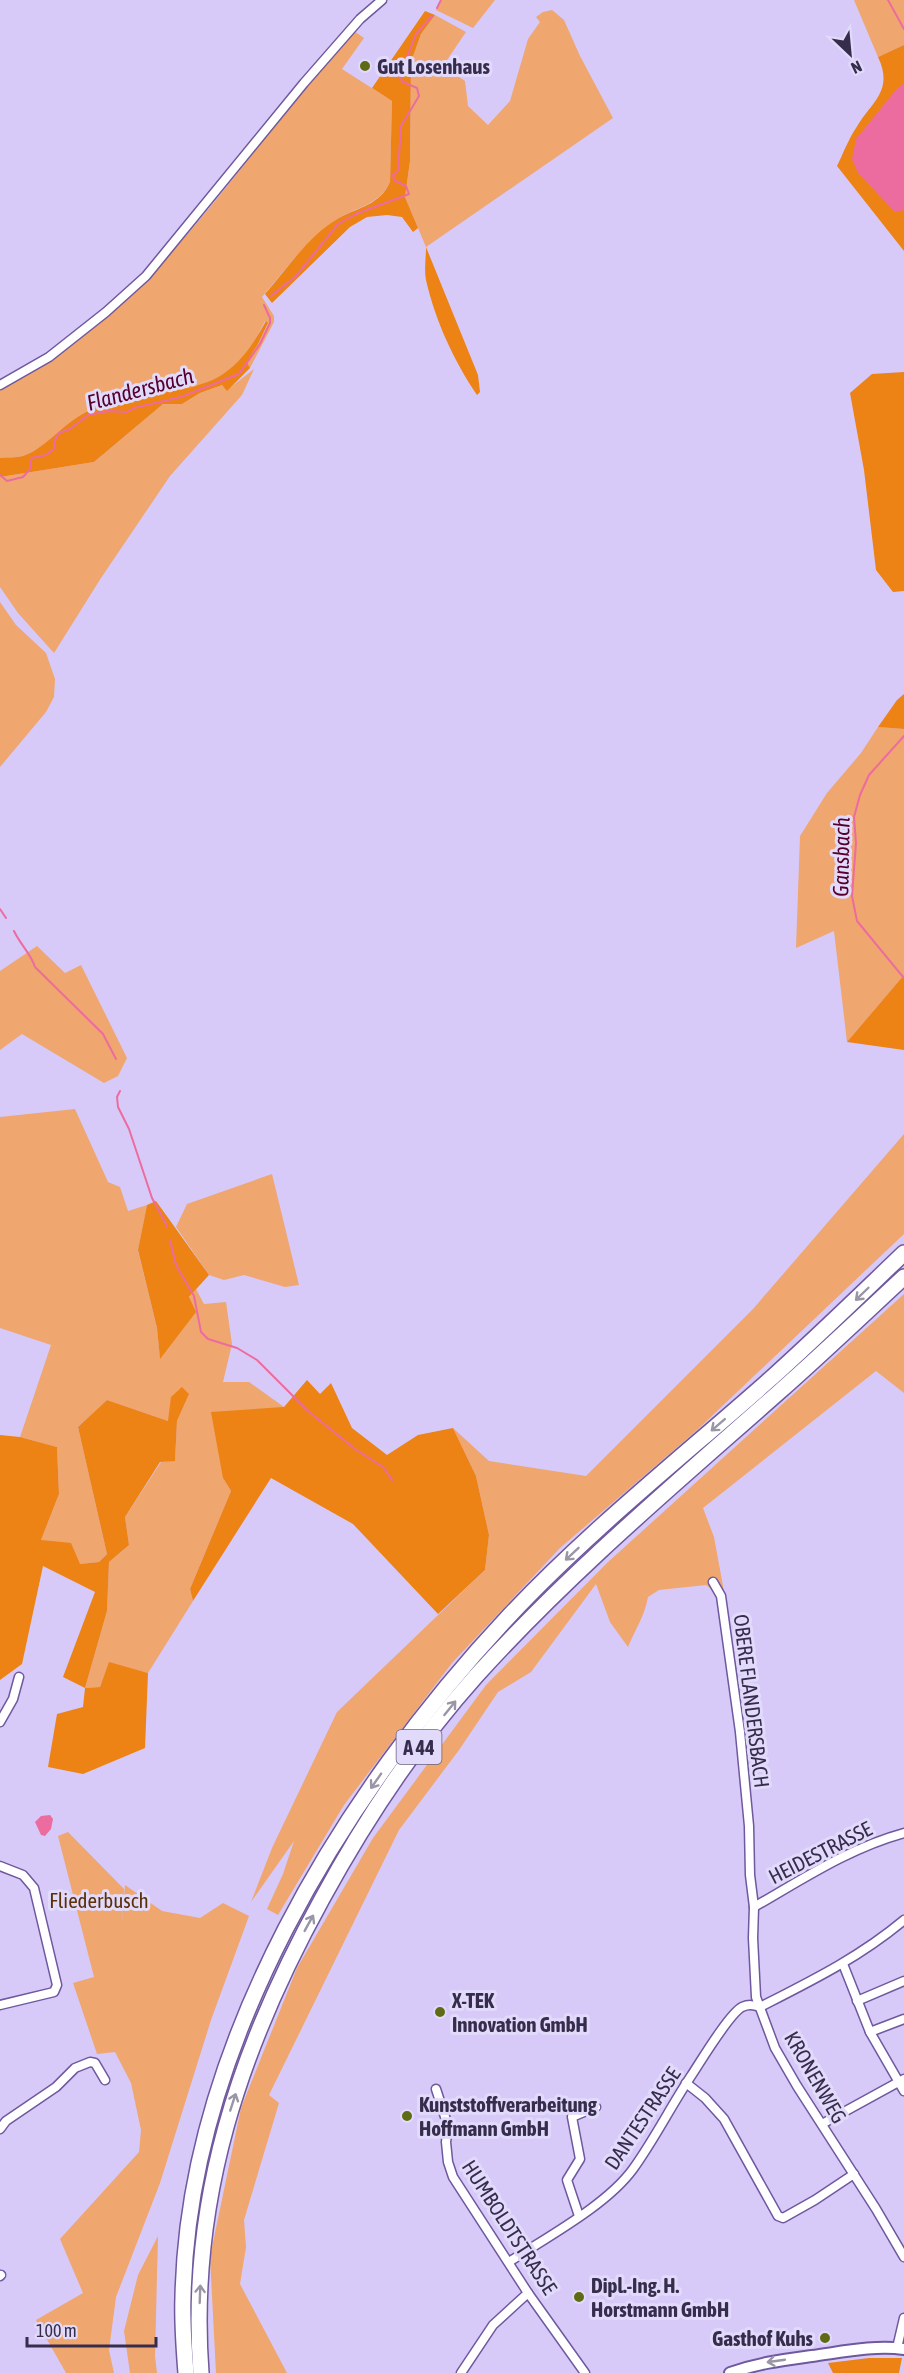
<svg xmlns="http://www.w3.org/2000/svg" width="904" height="2373" font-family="'Asap Condensed',sans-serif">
<rect width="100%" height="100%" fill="#d7caf9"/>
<!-- green -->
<g fill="#efa66f">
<path d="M442 0H495L473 28 436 10Z"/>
<path d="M854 0H904V45L878 57Z"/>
<path d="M552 10 564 20 580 56 613 118 426 247 405 197 410 161 411 62 421 34 435 15 466 32 443 66 465 81 468 106 488 125 510 101 528 39 540 22 536 17 543 12Z"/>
<path d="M354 31 364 38 342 69 392 101 390 182C379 205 359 206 339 218 308 238 285 270 262 297L274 316V322L250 368 247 362 258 344 268 324 265 321C254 343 244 361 223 374 195 392 158 391 126 399 114 401 102 406 91 410 65 420 47 448 23 456 16 458 7 457 0 458V388C132 324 217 198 305 86 320 67 338 49 354 31Z"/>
<path d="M254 369 242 395 170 476 101 578 54 653 18 613 0 587V477L94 462 163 404H182L200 393 222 385 227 390Z"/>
<path d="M0 602 16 625 46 653 55 679 54 697 46 712 0 767Z"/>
<path d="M878 727 904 729V975L847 1042 834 931 796 948 800 836 827 793 861 753Z"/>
<path d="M37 946 65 973 81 965 127 1058 118 1076 104 1083 22 1034 0 1050V971Z"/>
<path d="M75 1109 108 1182 120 1187 128 1211 147 1205 138 1251 157 1328 160 1358 189 1298 196 1289 204 1304 226 1302 232 1344 223 1382H249L284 1407 223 1478 231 1491 190 1589 193 1601 148 1673 109 1663 100 1687 85 1688 107 1611 109 1562 129 1545 125 1517 161 1462 175 1460 177 1421 189 1394 168 1421 107 1400 78 1427 107 1554 99 1562 80 1564 41 1540 59 1494 57 1447 20 1437 51 1345 0 1328V1117Z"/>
<path d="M904 1134V1234L696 1431 560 1548 452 1663 344 1805 278 1915 267 1909 283 1874 294 1841 251 1902 272 1848 337 1712 485 1570 489 1535 476 1476 453 1428 489 1461 586 1476 753 1309Z"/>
<path d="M272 1174 299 1285 285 1287 244 1275 224 1280 209 1275 176 1227 187 1204Z"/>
<path d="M904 1294V1393L876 1371 703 1508 714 1537 725 1597 717 1599 714 1591 706 1585 659 1590 648 1597C645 1615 635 1630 628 1647L610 1622 596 1584 531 1672 498 1692 459 1750 399 1830 269 2095 279 2103 244 2220 246 2247 240 2284 287 2373H216L210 2257 241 2108 297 1968 373 1838 486 1685 607 1563Z"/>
<path d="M68 1832 124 1889 122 1924 125 1885 162 1911 200 1918 223 1903 249 1916 211 2020 160 2183 116 2297 109 2350 114 2373H66L36 2320 83 2293 60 2239 139 2152 141 2130 131 2083 115 2052 97 2054 73 1983 94 1977 58 1836Z"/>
<path d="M158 2236 155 2356 157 2373H130L124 2331 138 2275Z"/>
</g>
<!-- forest -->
<g fill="#ed8215">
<path d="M425 11 435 15 421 34 411 62 410 161 405 197 418 228 413 232 402 217 387 215 367 217 350 227 272 303 265 294C287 269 309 235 339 218 359 207 380 205 390 182L392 101 372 88Z"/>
<path d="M904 45V251L837 166C843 154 848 140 856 128 872 101 894 91 878 57Z"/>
<path d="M426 247 478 375 480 392 477 395C454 361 435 320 426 280 424 270 426 258 426 247Z"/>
<path d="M266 321 268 323 258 344 247 362 250 368 227 391 222 385 200 393 182 404H163L94 462 0 477V458C7 457 16 458 23 456 47 448 65 420 91 410 102 406 114 401 126 398 158 391 195 392 223 374 244 360 254 342 266 321Z"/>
<path d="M904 372V591L893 592 876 570 864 470 850 393 872 374Z"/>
<path d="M904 694V729L878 727 897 700Z"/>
<path d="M904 975V1050L847 1042Z"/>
<path d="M156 1201 209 1275 189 1297 196 1312 160 1359 157 1328 138 1250 147 1205Z"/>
<path d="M307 1380 320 1394 331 1383 352 1428 387 1455 418 1435 453 1428 476 1476 489 1535 485 1570 438 1614 353 1524 271 1478 193 1601 190 1589 231 1491 223 1478 211 1412 284 1407Z"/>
<path d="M182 1387 189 1394 177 1421 175 1461 160 1462 125 1517 129 1545 109 1562 107 1611 85 1688 100 1687 109 1662 148 1673 145 1748 83 1774 48 1767 57 1714 83 1707 85 1688 63 1677 95 1592 43 1566 22 1664 0 1680V1435L20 1437 57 1447 59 1494 41 1540 71 1543 80 1564 99 1562 107 1554 78 1427 107 1400 168 1421 171 1397Z"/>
<path d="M869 2358H902L899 2373H833L828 2363Z"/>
</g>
<!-- water -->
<g fill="#ec6c9f">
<path d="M904 83V210L895 212 858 173 852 159 856 139 895 91Z"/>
<path d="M50 1815 53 1819 51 1829 45 1836 41 1835 35 1822 41 1816Z"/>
</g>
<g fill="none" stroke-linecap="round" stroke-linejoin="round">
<!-- stream -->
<g stroke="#ec6c9f" stroke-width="2">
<path d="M888 0 904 29"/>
<path d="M437 8 441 0"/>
<path d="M271 296 296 276 338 224 356 214 409 194 406 186 394 180 393 175 398 171 401 126 419 96 417 88 403 82 399 77 416 34 432 16"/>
<path d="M0 475 7 481 23 477 31 468 30 462 32 458 46 455 54 449 55 440 59 433 70 429 88 415 109 411 127 412 134 408 181 397 239 374 260 344 270 323V318L264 305"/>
<path d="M904 736 869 775 860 795 854 817 856 843 852 896 857 921 904 978"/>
<path d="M0 909 6 918"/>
<path d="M14 931C20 944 31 954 35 967L103 1034 116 1059"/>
<path d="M120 1091 117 1097 118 1107 129 1129 152 1198 167 1226"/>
<path d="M170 1240 176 1265 194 1296 201 1332 208 1339 237 1348 257 1360 308 1411 355 1449 383 1467 393 1481"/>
</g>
<defs>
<g id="street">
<path d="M0 385 49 357 106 312 146 276 304 83 360 19 382 0"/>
<path d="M713 1582 721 1596 740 1732 749 1826 750 1875 754 1907 753 1938 756 1997 775 2048 797 2086 876 2209 904 2257"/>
<path d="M0 1722 13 1699 19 1677"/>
<path d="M0 1866 23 1875 34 1888 57 1985 54 1992 0 2005"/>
<path d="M754 1907C803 1879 849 1848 904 1833"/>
<path d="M843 1964 870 2032 904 2091"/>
<path d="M857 2001 904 1981"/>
<path d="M870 2032 904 2019"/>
<path d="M686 2083 705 2098 724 2119 778 2216 783 2218 815 2200 854 2174"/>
<path d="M436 2089 448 2126 446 2142 448 2162 453 2177 528 2293 585 2373"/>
<path d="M822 2124 904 2079"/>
<path d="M0 2129 6 2121 56 2087 75 2068 90 2062 95 2063 105 2080"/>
<path d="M579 2216 567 2180 580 2159 572 2117 596 2107"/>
<path d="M509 2262C547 2237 607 2205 633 2169 654 2140 671 2106 691 2076 701 2061 729 2014 742 2007 749 2004 753 2005 760 2007 811 1981 860 1957 904 1920"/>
<path d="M0 2276 1 2275"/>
<path d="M897 2348 904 2318"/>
<path d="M461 2373 493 2325 528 2293"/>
</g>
<path id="secondary" d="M730 2373C758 2363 783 2360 812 2356 842 2352 874 2345 904 2349"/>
<g id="highway">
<path d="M186 2373C184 2348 182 2322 183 2297 188 2046 343 1793 510 1615 589 1531 681 1458 767 1382 814 1340 859 1296 904 1253"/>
<path d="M201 2373C188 2201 240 2048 322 1899 365 1820 416 1743 476 1676 569 1573 675 1484 779 1392 821 1355 862 1316 904 1277"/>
</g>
</defs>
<!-- street casing -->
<use href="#street" stroke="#6f589e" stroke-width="11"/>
<!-- secondary casing -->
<use href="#secondary" stroke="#6f589e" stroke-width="14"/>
<!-- highway casing -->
<use href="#highway" stroke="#6f589e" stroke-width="18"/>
<!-- street -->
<use href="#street" stroke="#fff" stroke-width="8"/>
<!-- secondary -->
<use href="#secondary" stroke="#fff" stroke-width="10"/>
<!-- highway -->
<use href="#highway" stroke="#fff" stroke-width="15"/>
</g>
<!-- one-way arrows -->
<defs><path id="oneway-shaft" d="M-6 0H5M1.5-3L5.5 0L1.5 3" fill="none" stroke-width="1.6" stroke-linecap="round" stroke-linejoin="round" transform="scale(1.5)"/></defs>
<g stroke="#9a96a6">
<use href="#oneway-shaft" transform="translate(862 1294) rotate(136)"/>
<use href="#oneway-shaft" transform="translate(718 1425) rotate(139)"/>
<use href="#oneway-shaft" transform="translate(572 1554) rotate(137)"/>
<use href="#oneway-shaft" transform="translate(450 1708) rotate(-51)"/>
<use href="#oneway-shaft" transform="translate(376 1781) rotate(125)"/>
<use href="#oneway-shaft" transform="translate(309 1923) rotate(-61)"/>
<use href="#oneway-shaft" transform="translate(233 2102) rotate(-72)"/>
<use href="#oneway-shaft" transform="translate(200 2294) rotate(-88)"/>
<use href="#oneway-shaft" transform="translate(776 2361) rotate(172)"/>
</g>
<!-- markers -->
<g fill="#5f6b14" stroke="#e2dafa" stroke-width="2">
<circle cx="365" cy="66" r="6"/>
<circle cx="440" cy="2012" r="6"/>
<circle cx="407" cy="2116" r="6"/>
<circle cx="579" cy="2297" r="6"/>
<circle cx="825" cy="2338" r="6"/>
</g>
<g text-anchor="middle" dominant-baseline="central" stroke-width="6" stroke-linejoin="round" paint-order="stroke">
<!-- shield labels -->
<rect fill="#e2dafa" stroke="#6a6180" stroke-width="1.5" x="396.5" y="1730" width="45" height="34" rx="4.5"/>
<g font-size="20" font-weight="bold" fill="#362d4c">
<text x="419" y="1747">A 44</text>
</g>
<!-- poi labels -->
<g font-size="21" font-weight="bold" fill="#362d4c" stroke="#e2dafa" text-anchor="start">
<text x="377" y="66">Gut Losenhaus</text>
<text x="452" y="2000">X-TEK<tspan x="452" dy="24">Innovation GmbH</tspan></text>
<text x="419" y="2104">Kunststoffverarbeitung<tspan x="419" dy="24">Hoffmann GmbH</tspan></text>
<text x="591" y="2285">Dipl.-Ing. H.<tspan x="591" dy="24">Horstmann GmbH</tspan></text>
<text x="813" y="2338" text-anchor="end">Gasthof Kuhs</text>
</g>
<!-- street labels -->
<g font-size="21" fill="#362d4c" stroke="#e2dafa">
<text transform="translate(752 1701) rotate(83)">OBERE FLANDERSBACH</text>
<text transform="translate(820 1852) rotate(-27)">HEIDESTRASSE</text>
<text transform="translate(816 2077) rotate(60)">KRONENWEG</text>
<text transform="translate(642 2118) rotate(-56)">DANTESTRASSE</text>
<text transform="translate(510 2227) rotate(57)">HUMBOLDTSTRASSE</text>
</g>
<!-- park labels -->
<g font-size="21" fill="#5a3009" stroke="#e2dafa">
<text x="99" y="1900">Fliederbusch</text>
</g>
<!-- water labels -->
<g font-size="22" font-style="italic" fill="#54002b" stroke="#e2dafa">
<text transform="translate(140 389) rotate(-15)">Flandersbach</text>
<text transform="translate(841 857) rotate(-89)">Gansbach</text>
</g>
</g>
<!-- north arrow -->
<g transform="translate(850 54) rotate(154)" stroke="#e2dafa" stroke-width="4.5" paint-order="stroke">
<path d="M0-4.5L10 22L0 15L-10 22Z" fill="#362d4c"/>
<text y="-9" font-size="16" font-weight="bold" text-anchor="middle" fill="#362d4c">N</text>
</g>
<!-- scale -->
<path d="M27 2337v9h129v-9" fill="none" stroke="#362d4c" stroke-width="3"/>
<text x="36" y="2337" font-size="18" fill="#362d4c" stroke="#e2dafa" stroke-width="4.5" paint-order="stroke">100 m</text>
</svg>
